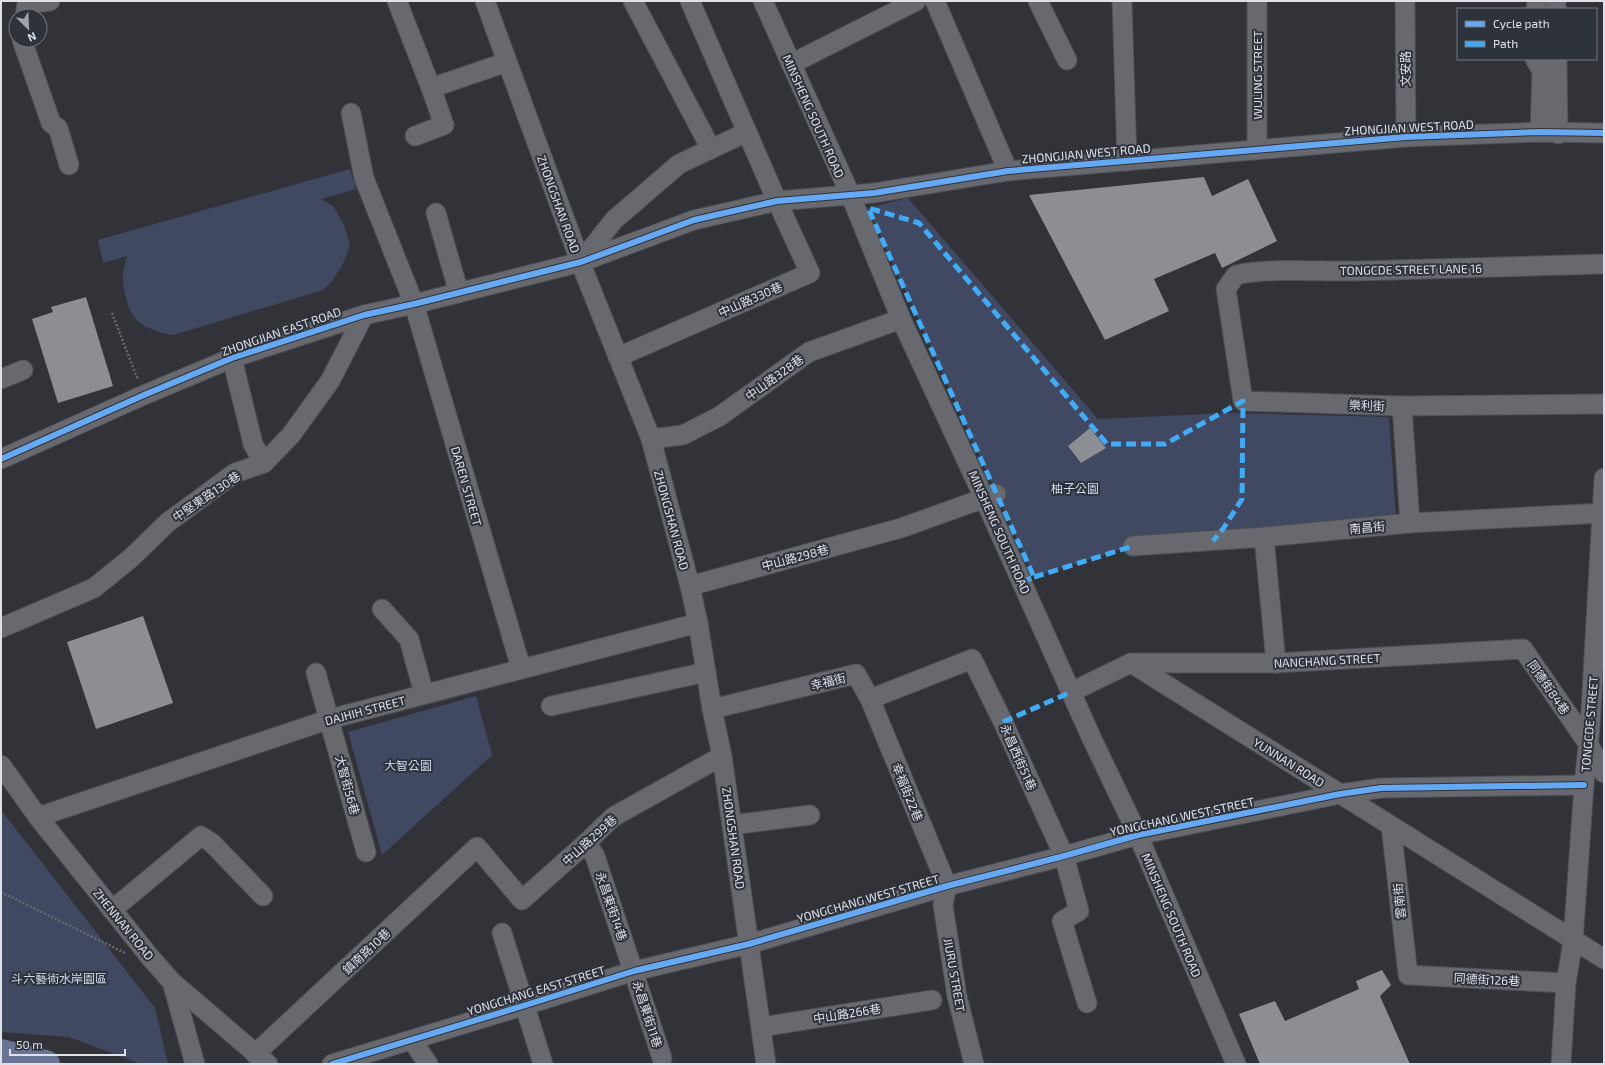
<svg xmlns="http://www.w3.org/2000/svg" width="1605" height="1065" font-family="'Exo 2','Noto Sans TC',sans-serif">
<rect width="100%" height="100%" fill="#313338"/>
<!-- green -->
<g fill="#414862">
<path d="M350 169 356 189 321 199 333 206 345 227 350 246 342 266 332 281 323 290 173 335C161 333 150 330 140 323 129 315 124 294 123 281 122 272 125 264 127 256L103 263 98 240Z"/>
<path d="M908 198 1098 419 1229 413 1389 417 1396 518 1133 546 1034 577 868 208Z"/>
<path d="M476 696 492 755 382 855 348 732Z"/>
<path d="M1 810 155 1008 168 1064H141L69 1037 1 1032Z"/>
</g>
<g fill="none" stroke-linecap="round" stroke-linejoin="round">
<!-- river -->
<path stroke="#697394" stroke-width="28" d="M1 1053 46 1064"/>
</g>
<!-- building -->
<g fill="#8c8e93">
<path d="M1204 177 1212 196 1248 179 1277 241 1222 268 1215 253 1154 279 1169 311 1105 340 1029 195Z"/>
<path d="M86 297 113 386 58 403 32 319 53 312 51 307Z"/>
<path d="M1090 428 1106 448 1081 463 1068 446Z"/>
<path d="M143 616 173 703 96 729 67 642Z"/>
<path d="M1382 970 1391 985 1380 996 1410 1064H1260L1239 1014 1275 1001 1285 1021 1359 989 1356 981Z"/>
</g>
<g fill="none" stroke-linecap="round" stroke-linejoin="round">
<defs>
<g id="minor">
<path d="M397 1 431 88 444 125 415 136"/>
<path d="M485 1 583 269 651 439 690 586 698 623 712 709 722 756 766 1064"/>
<path d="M633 1 711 149"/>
<path d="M763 1 850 194 901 319 984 498 1092 739 1138 835 1236 1064"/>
<path d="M935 1 1008 171"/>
<path d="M1038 1 1067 60"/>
<path d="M1122 1 1127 161"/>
<path d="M1257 1V150"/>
<path d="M1405 1 1406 137"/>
<path d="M1556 1V9"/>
<path d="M1536 9 1537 1"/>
<path d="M25 16 27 4 50 1"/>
<path d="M22 40 51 123 58 128 69 165"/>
<path d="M1535 59 1542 71 1540 132"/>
<path d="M1557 59 1558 134"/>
<path d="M791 64 916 1"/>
<path d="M431 88 507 62"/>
<path d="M351 113 364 178 414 304 521 668"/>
<path d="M436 213 459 293"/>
<path d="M581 262 614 220 679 164 747 132"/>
<path d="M1604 264C1522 266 1440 269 1358 271 1317 272 1276 267 1236 275L1226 289 1243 401 1402 406 1604 404"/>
<path d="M618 357 810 273 777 201 690 1"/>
<path d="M232 358 253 444 264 463"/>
<path d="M1 379 23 370"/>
<path d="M1402 406 1410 523"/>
<path d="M651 439 683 435 720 416 809 352 901 319"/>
<path d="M1 459 144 395 232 358 364 315 414 304 581 262 694 220 777 201 874 193 1008 171 1406 137 1540 132 1604 133"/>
<path d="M1264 537 1276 663"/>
<path d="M1133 546 1264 537 1410 523 1604 513"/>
<path d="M690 586 901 528 996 494"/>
<path d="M382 609 409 639 424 694"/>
<path d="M1 628 94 588 131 558 167 523 235 473 264 463 291 435 330 381 364 315"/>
<path d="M1131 663 1604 959"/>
<path d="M316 673 366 852"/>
<path d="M1071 692 1131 663H1276L1523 649 1589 745 1604 773"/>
<path d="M870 699 947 886 943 905 957 996 974 1064"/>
<path d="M551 706 706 672"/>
<path d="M712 709 856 674 870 699 972 659 1003 722 1064 856 1079 911 1062 921 1087 1003"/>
<path d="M1 765 38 817 150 957 172 982 268 1064"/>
<path d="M38 817 330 719 698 623"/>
<path d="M732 825 810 815"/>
<path d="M1391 826 1408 975 1566 983"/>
<path d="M586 843 595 856 662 1058"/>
<path d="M112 910 201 836 212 843 263 896"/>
<path d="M502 933 543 1064"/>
<path d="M172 982 195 1064"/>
<path d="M761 1027 932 1000"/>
<path d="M412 1040 428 1064"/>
<path d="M255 1054 477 847 522 900 586 843 613 817 722 756"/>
<path d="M332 1064 526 1005 634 971 749 944 947 886 1064 856 1138 835 1340 794 1381 788 1584 785"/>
<path d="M1561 1064 1566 983 1573 941 1584 785 1590 728 1604 478"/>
</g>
</defs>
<!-- minor casing -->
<use href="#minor" stroke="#4d4f54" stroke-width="21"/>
<!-- path -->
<g stroke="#696b6e" stroke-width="2.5" stroke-dasharray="2 2" stroke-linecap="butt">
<path d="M112 313 138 380"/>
<path d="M1 892 125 953"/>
</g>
<!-- minor -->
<use href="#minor" stroke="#68696e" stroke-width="19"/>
<!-- quiet -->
<g stroke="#42abf6" stroke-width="5" stroke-dasharray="10 5" stroke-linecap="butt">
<path d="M1034 577 1133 546"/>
<path d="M1022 582 1034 577 868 208 919 223 1107 444H1165L1243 401 1242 499 1223 529 1213 541"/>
<path d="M1003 722 1071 692"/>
</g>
<defs>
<g id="cycleway">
<path d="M1 459 144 395 232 358 364 315 414 304 581 262 694 220 777 201 874 193 1008 171 1406 137 1540 132 1604 133"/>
<path d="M332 1064 526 1005 634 971 749 944 947 886 1064 856 1138 835 1340 794 1381 788 1584 785"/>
</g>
</defs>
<!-- cycleway casing -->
<use href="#cycleway" stroke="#2e323b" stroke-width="8"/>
<!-- cycleway -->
<use href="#cycleway" stroke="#66a8f1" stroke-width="6"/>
</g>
<g text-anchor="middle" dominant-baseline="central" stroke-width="4" stroke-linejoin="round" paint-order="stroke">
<!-- street labels -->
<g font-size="12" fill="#dee1e7" stroke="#2e323b">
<text transform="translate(1405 69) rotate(-90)">文安路</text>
<text transform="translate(1257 75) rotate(-90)">WULING STREET</text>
<text transform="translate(814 116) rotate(66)">MINSHENG SOUTH ROAD</text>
<text transform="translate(1409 127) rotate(-3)">ZHONGJIAN WEST ROAD</text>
<text transform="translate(1086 153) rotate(-5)">ZHONGJIAN WEST ROAD</text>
<text transform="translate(559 204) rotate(70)">ZHONGSHAN ROAD</text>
<text transform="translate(1411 269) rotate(-1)">TONGCDE STREET LANE 16</text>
<text transform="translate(750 299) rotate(-24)">中山路330巷</text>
<text transform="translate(281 331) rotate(-19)">ZHONGJIAN EAST ROAD</text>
<text transform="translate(774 377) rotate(-36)">中山路328巷</text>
<text transform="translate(1367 405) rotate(2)">樂利街</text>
<text transform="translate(467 486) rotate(74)">DAREN STREET</text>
<text transform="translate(206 496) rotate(-34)">中堅東路130巷</text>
<text transform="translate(672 520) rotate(75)">ZHONGSHAN ROAD</text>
<text transform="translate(1367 527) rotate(-5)">南昌街</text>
<text transform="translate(1000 532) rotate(66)">MINSHENG SOUTH ROAD</text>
<text transform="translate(795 557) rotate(-15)">中山路298巷</text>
<text transform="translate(1327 660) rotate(-3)">NANCHANG STREET</text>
<text transform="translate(828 681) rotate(-14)">幸福街</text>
<text transform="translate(1549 687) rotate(55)">同德街84巷</text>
<text transform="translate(365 710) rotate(-15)">DAJHIH STREET</text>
<text transform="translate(1589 724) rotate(-85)">TONGCDE STREET</text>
<text transform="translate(1019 757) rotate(66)">永昌西街51巷</text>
<text transform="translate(1289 762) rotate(32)">YUNNAN ROAD</text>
<text transform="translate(348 785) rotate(75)">大智街56巷</text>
<text transform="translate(908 792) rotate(68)">幸福街22巷</text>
<text transform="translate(1182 816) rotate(-12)">YONGCHANG WEST STREET</text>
<text transform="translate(734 838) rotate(82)">ZHONGSHAN ROAD</text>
<text transform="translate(589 840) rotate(-42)">中山路299巷</text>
<text transform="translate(868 898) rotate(-16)">YONGCHANG WEST STREET</text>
<text transform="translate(1399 901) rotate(-96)">雲南街</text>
<text transform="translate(612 906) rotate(71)">永昌東街14巷</text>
<text transform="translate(1172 915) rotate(67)">MINSHENG SOUTH ROAD</text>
<text transform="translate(124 924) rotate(51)">ZHENNAN ROAD</text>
<text transform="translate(366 951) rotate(-43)">鎮南路10巷</text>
<text transform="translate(955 975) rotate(80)">JIURU STREET</text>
<text transform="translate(1487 979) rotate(3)">同德街126巷</text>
<text transform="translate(536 990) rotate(-17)">YONGCHANG EAST STREET</text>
<text transform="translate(847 1013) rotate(-9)">中山路266巷</text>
<text transform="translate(648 1014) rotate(72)">永昌東街11巷</text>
</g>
<!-- park labels -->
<g font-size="12" fill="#d3dbf4" stroke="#2e323b">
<text x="1075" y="488">柚子公園</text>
<text x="408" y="765">大智公園</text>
<text x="59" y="978">斗六藝術水岸園區</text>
</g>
</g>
<!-- border -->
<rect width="1605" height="1065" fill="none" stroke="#dee1e7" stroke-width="4"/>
<!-- legend -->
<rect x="1457" y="8" width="140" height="52" fill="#2e323b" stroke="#747880"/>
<rect x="1465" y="21" width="20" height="6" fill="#66a8f1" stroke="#747880"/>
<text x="1493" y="28" font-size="12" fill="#dee1e7">Cycle path</text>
<rect x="1465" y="41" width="20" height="6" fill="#42abf6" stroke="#747880"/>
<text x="1493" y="48" font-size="12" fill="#dee1e7">Path</text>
<!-- north arrow -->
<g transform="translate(28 28) rotate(156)"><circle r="19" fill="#2e323b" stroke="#747880"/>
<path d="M0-3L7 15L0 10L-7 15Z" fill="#a1a4aa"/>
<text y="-6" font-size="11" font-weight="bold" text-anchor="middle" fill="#dee1e7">N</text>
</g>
<!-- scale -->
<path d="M10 1049v6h115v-6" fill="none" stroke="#dee1e7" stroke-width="2"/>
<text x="16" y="1049" font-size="12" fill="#dee1e7" stroke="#2e323b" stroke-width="3" paint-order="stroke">50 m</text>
</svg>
